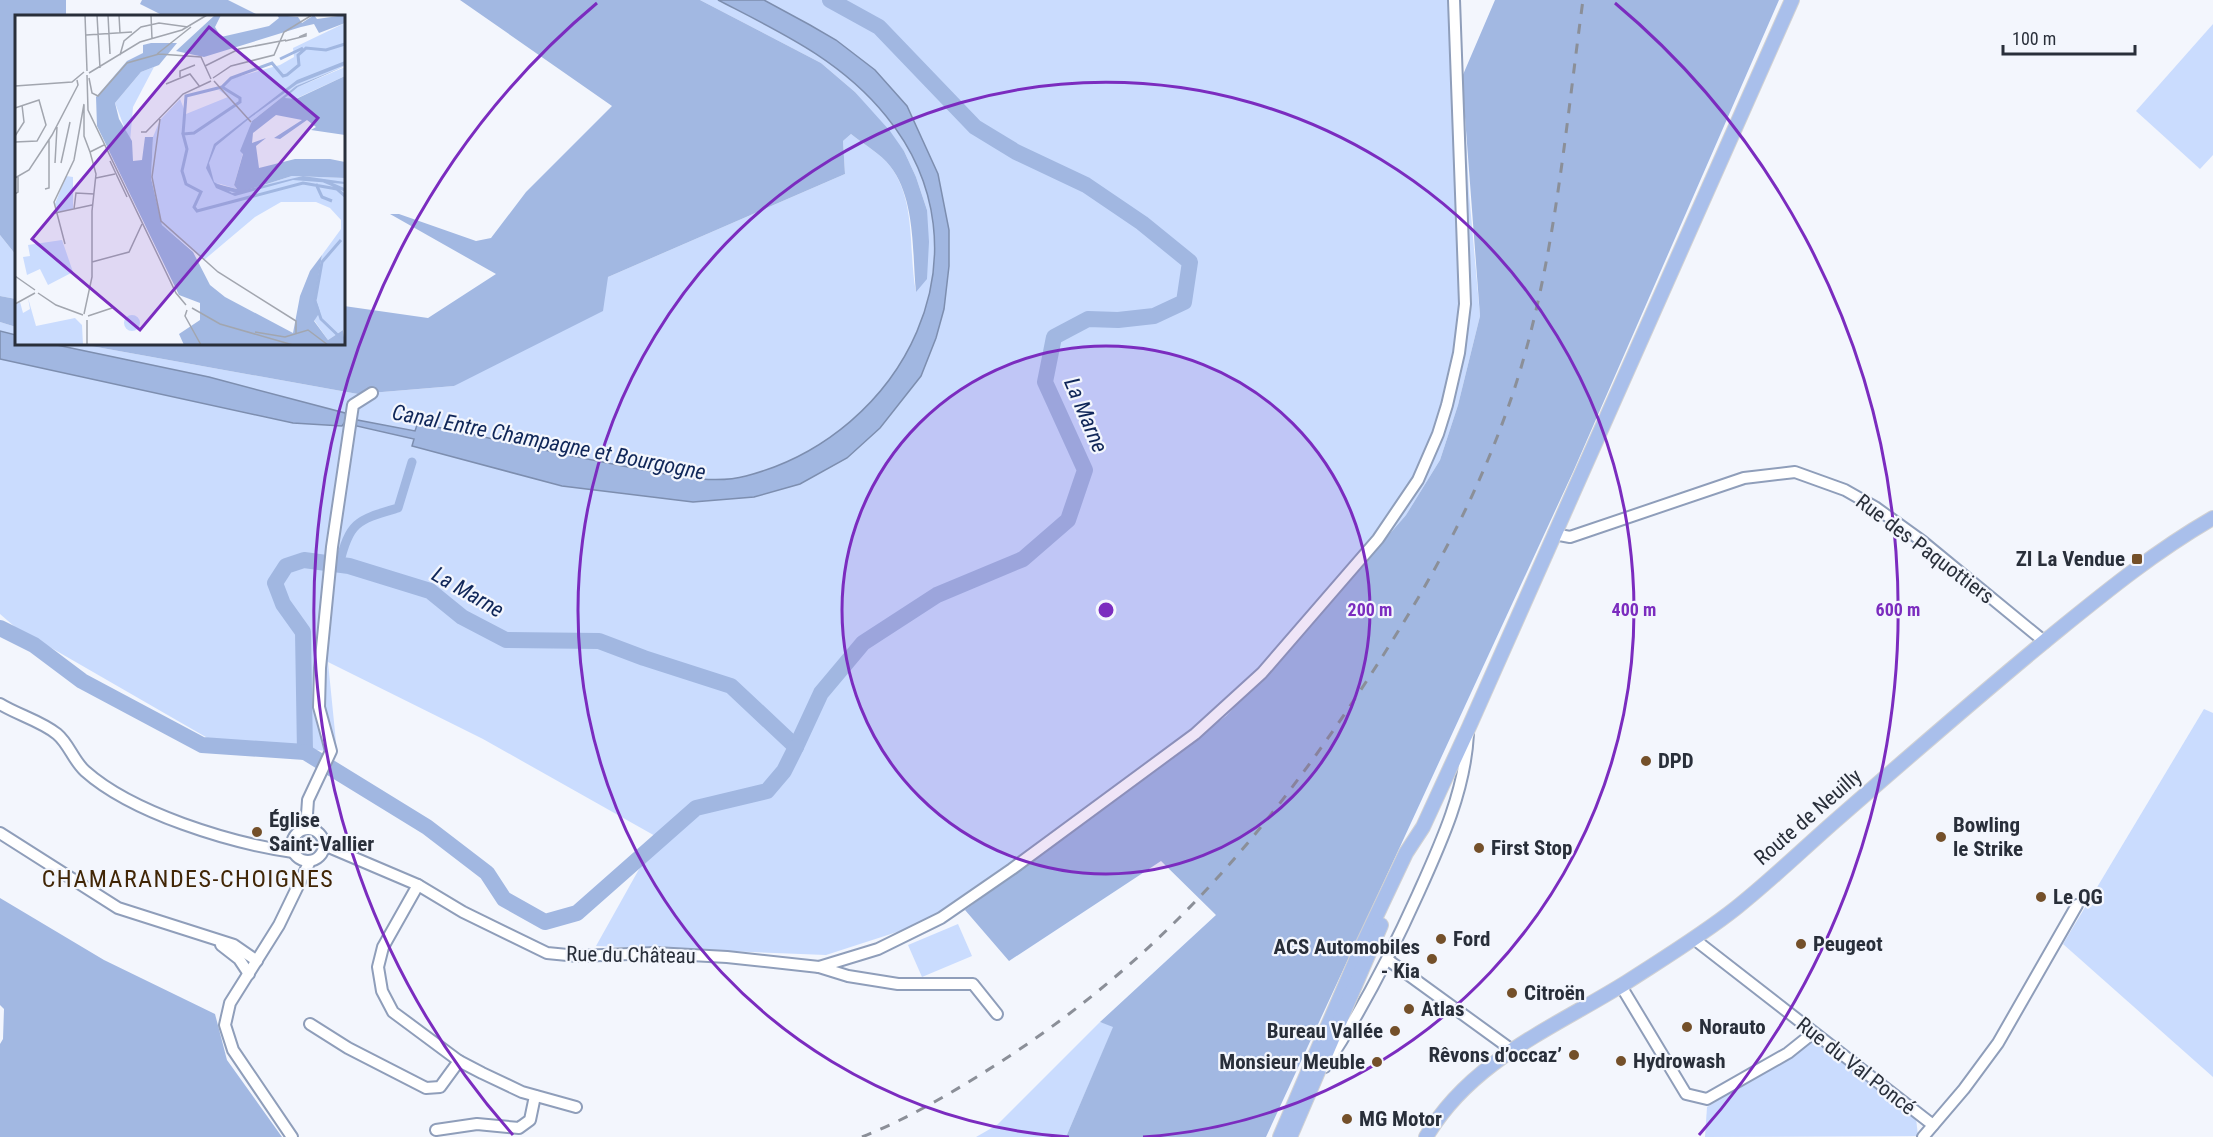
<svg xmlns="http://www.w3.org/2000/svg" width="2213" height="1137" font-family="'Roboto Condensed',sans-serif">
<rect width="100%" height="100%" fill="#f3f6fd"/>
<!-- green -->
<g fill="#cadcfe">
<path d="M700 0H1459L1469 193 1480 316 1458 405 1440 460 1406 515 1308 628 1226 716 965 910 826 955 596 946 657 837 483 739 328 662 337 752 211 740 15 627 0 614V322L16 327V344H80L358 394 454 386 608 277 845 174 843 141 851 134C863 144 881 154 890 166 917 201 908 252 916 292L927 210 916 177 904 151 855 92 821 63Z"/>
<path d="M2213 24V155L2200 169 2136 111Z"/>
<path d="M0 235 16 255V299L0 296Z"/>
<path d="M2204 709 2213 713V1077L2063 944Z"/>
<path d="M958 924 972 956 922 977 908 945Z"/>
<path d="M1100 1022 1114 1026 1066 1137H976L997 1125Z"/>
<path d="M1817 1038 1916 1118 1918 1136 1705 1137 1707 1107Z"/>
</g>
<!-- forest -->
<g fill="#a2b8e2">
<path d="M0 0H66V16H16V255L0 235Z"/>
<path d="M142 0H228L260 16H164L140 4Z"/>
<path d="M460 0H700L821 63 855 92 890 131 904 151 916 177 927 210 929 242 927 279 916 292C912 253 916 199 890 166 881 154 863 144 851 134L843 141 845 174 608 277 603 311 454 386 358 394 80 344H344V306L428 318 496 274 390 214H399L476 241 491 238 526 192 612 106Z"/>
<path d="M1495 0H1779L1573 472 1266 1137H1066L1113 1027 1100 1022 1216 915 1161 861 1009 961 965 910 1226 716 1308 628 1406 515 1440 460 1458 405 1480 316 1462 77Z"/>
<path d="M0 296 16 299V327L0 322Z"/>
<path d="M0 898 104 960 215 1014 227 1060 282 1137H0V1044L3 1039 4 1009 0 1005Z"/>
</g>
<!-- water -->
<path fill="#a1b7e1" stroke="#7d8eaf" stroke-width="1.5" d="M718 0H764L810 25 836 40 875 70 907 106 938 174 949 230V266L944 309 936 338 921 376 880 428 847 458 800 484 754 497 693 502 562 486 412 446 414 439 344 423 342 426 293 423 0 359V331L16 335V344H52L209 377 345 413 347 418 415 431 417 425 442 428C508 442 573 457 639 469 673 475 713 485 746 476 904 435 997 252 886 116 841 60 780 32 718 0Z"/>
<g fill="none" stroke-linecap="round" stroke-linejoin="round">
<!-- canal -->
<path stroke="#a1b7e1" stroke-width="9" d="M339 565C350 521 357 520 398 508L412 462"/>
<!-- river -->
<g stroke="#a1b7e1" stroke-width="16">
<path d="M0 628 34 645 82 681 202 745 305 752 303 632 283 604 275 583 286 566 304 560 349 566 430 591 462 617 506 640 599 641 644 658 731 686 796 747 821 693 863 643 937 595 1023 559 1068 520 1085 470 1045 382 1054 337 1088 319 1118 320 1154 316 1184 302 1190 262 1142 223 1086 185 1016 152 975 127 879 27 830 0"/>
<path d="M305 752 427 827 487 873 504 899 545 922 577 913 696 808 767 791 784 771 796 747"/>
</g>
<defs>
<g id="minor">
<path d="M1554 534 1570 537 1744 478 1795 472 1845 490 1875 507 1922 541 2045 642"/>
<path d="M0 704C18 715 41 721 57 734 69 744 73 760 85 771 132 813 230 843 293 852"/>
<circle cx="308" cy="845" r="16"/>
<path d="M306 829 308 800 331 751 319 707 320 668 332 547 353 405 372 393"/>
<path d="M0 833 118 908 234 945 257 961"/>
<path d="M324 845 418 885 463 912 547 953 578 956 655 953 727 957 819 967 848 976 898 984H973L997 1014"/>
<path d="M418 885 383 947 378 967 382 991 393 1012 459 1061 482 1073 522 1092 576 1107"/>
<path d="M1694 939 1933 1125"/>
<path d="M221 945 239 959 249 974"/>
<path d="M1388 960 1512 1050"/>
<path d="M819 967 878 949 941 918 1012 869 1195 734 1262 673 1378 539 1418 480 1438 434 1447 405 1459 353 1465 304 1454 0"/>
<path d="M1621 986 1686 1094 1707 1099 1788 1053 1813 1033"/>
<path d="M310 1024 348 1048 426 1088 440 1087 459 1061"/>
<path d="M1325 1067C1361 1012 1391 954 1418 894 1441 843 1465 791 1468 734"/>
<path d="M436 1130 477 1124 519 1128 530 1120 535 1096"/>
<path d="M292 1137 233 1050 225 1025 230 1003 279 925 310 861"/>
<path d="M1923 1137 1964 1089 1998 1043 2077 905"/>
</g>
<g id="major">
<path d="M1280 1137 1363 944 1406 853 1423 827 1469 727 1792 0"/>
<path d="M1290 1137 1381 925"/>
<path d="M1426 1137C1471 1060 1555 1027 1627 982 1664 958 1702 935 1736 908 1770 881 1802 850 1835 821 1906 759 1977 697 2050 637 2103 594 2154 552 2213 518"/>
</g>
</defs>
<!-- minor casing -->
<use href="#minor" stroke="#8f9eba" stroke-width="14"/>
<!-- major casing -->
<use href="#major" stroke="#d0d1d4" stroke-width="16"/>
<!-- minor -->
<use href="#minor" stroke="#fff" stroke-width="10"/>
<!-- major -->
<use href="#major" stroke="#a9bfeb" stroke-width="14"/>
<!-- rail -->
<path stroke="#8b8f98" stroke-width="3" stroke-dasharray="10 10" stroke-linecap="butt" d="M862 1137C912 1117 960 1088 1005 1059 1162 956 1264 837 1366 682 1431 582 1485 486 1520 371 1556 251 1566 124 1583 0"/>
</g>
<!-- distance rings -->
<circle cx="1106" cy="610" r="264" fill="#7b2cbf" fill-opacity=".12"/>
<g fill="none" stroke="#7b2cbf" stroke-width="3">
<circle cx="1106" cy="610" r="264"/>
<path d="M1069 1137A528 528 0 1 1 1143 1137"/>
<path d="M513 1135A792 792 0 0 1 597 3M1615 3A792 792 0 0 1 1699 1135"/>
</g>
<!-- markers -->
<g fill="#74502a" stroke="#f3f6fd" stroke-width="2">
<rect x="2131" y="553" width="12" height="12" rx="3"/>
<circle cx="1646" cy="761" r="6"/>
<circle cx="257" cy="832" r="6"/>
<circle cx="1941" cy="837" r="6"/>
<circle cx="1479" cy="848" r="6"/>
<circle cx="2041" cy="897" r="6"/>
<circle cx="1441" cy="939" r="6"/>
<circle cx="1801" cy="944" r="6"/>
<circle cx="1432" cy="959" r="6"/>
<circle cx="1512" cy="993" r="6"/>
<circle cx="1409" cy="1009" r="6"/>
<circle cx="1687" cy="1027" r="6"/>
<circle cx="1395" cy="1031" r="6"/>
<circle cx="1574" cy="1055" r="6"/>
<circle cx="1621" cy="1061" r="6"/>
<circle cx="1377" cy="1062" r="6"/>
<circle cx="1347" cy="1119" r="6"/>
</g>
<g text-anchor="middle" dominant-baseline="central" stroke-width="4.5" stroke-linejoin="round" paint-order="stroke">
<!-- street labels -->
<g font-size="21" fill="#292f3a" stroke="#f3f6fd">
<text transform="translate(1925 549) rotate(37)">Rue des Paquottiers</text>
<text transform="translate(1808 817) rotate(-41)">Route de Neuilly</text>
<text transform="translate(631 955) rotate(1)">Rue du Château</text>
<text transform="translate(1856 1066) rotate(38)">Rue du Val Poncé</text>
</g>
<!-- poi labels -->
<g font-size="21" font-weight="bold" fill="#292f3a" stroke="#f3f6fd" text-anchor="start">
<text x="2125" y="559" text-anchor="end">ZI La Vendue</text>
<text x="1658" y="761">DPD</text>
<text x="269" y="820">Église<tspan x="269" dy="24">Saint-Vallier</tspan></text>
<text x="1953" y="825">Bowling<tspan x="1953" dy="24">le Strike</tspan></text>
<text x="1491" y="848">First Stop</text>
<text x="2053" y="897">Le QG</text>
<text x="1453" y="939">Ford</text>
<text x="1813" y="944">Peugeot</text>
<text x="1420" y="947" text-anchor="end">ACS Automobiles<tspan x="1420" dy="24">- Kia</tspan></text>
<text x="1524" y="993">Citroën</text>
<text x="1421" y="1009">Atlas</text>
<text x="1699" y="1027">Norauto</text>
<text x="1383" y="1031" text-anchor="end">Bureau Vallée</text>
<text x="1562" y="1055" text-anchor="end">Rêvons d’occaz’</text>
<text x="1633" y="1061">Hydrowash</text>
<text x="1365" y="1062" text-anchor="end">Monsieur Meuble</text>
<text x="1359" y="1119">MG Motor</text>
</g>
<!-- water labels -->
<g font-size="22" font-style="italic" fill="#0f2658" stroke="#f3f6fd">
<text transform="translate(1086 415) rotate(67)">La Marne</text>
<text transform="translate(549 442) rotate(11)">Canal Entre Champagne et Bourgogne</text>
<text transform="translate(468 592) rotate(30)">La Marne</text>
</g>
<!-- quarter labels -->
<g font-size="24" letter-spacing="1.5" fill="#412606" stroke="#f3f6fd">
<text x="188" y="879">CHAMARANDES-CHOIGNES</text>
</g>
</g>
<!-- overview -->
<g transform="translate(15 15)">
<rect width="330" height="330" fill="#f3f6fd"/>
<path d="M330 8V51L281 71 237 106 219 170 222 174 202 168 223 178 277 161 330 163V317L328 315 313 325 299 305 307 240 326 214V205L315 193 301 187H266L240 202 189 245 147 210 136 163 138 122 145 105 165 84 171 99 213 82 204 75 215 64 265 50 279 42 278 33ZM139 52 118 92 115 127 100 88 126 57ZM330 52V61L280 84H269L283 72ZM51 161 58 162V194L42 197 40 189ZM47 225 58 257 33 270 25 254 12 260 8 242 15 241 13 230ZM13 283 21 311 60 303 67 310 68 330H0V290L5 287 8 298 15 294ZM109 308a8 8 0 1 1 16 0a8 8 0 1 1-16 0Z" fill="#cadcfe"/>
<path d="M200 0H206L200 12 206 22 254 11 264 3 262 0 283 2 287 8 299 0 302 4 330 0V8L304 18 299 9 286 12 189 42 161 36ZM136 28H162L144 50 126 57 100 88 104 104 117 126 118 146 127 145 130 122H138L136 163 147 210 178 237 195 270 210 282 278 318 285 281 295 256 307 240 300 282 305 297 299 306 313 325 328 315 330 330H169L164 319 185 305V288L164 280 82 111 81 82 112 46 128 38V30ZM330 51 283 72 270 83 281 84 330 61V120L296 115 301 112 292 105 265 124 259 123 287 105 261 100 238 118 237 128 251 123 241 131 244 153 280 144H315L330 147V163L277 161 223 178 209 175 202 169 222 174 219 170 228 139 225 136 237 106 281 71Z" fill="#a2b8e2"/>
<path d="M330 46V50L282 69 235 103 201 131 194 148 199 167 217 178 288 161 330 167V169L278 165 220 181 201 173 191 153 199 129 282 65Z" fill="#a1b7e1"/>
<path fill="none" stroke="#a1b7e1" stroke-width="3" d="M330 29 311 35 291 33 283 40 284 50 272 60 268 61 257 48 216 63 207 72 225 83V87L179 118 168 119 172 134 167 156 171 169 186 177 179 192 182 196 288 168 322 174 330 181M265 44 288 33M168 119 171 81 207 72M309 166 330 175M301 169 307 182 317 186M326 225 307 247 300 286 306 304 330 327"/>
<path fill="none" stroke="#a2a6af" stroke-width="1.5" d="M70 0 72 56M82 0 85 53M93 0 95 39M104 0 105 18M136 0 137 24M71 20 117 17M270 26 291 21V19L284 22M142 39 176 12M105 40 109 26 126 12 144 8 173 12M190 51 224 34 271 25M74 58 125 27 167 15 192 0M72 60 73 95 161 278 171 290M165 62V56L180 50M74 63 77 78 83 81 112 48 144 39 186 42 196 64M198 63 216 51 259 40 269 17 297 0M199 66 236 107M151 69 175 59 185 72M0 71 57 67 69 57M69 90V121L75 137M0 93 24 85 31 110 22 126 0 127M145 104 137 162 146 206 203 257 281 306V318M126 117H131L168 79 196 66M0 121 9 107 7 90M95 146 112 182M40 148 42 112M46 148 55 107M0 163 14 155 37 120 63 70 62 65M81 163 100 159M30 174 34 173V124M0 179 3 177V162M59 194 61 178 79 179M40 198 77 190M50 229 39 187 59 145 69 89M77 247 114 237 127 209M0 261 20 275M23 278 41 290 68 300M0 289 20 278M177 293 205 309 278 330M172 295 170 301 186 330M69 299 77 262V196L81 159 75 137 89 130M73 301 97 293M240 317 270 322 293 315 313 330M72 330V305"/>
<path fill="#7b2cbf" fill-opacity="0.15" stroke="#7b2cbf" stroke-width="3" d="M194 12 303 103 125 315 17 224Z"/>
<rect width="330" height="330" fill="none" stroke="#292f3a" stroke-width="3"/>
</g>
<circle cx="1106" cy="610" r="9" fill="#7b2cbf" stroke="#f3f6fd" stroke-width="3"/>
<g font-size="18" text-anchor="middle" font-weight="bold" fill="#7b2cbf" stroke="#f3f6fd" stroke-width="4.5" stroke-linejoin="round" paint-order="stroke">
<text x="1370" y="616">200 m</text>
<text x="1634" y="616">400 m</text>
<text x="1898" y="616">600 m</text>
</g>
<!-- scale -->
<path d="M2003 45v9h132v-9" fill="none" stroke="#292f3a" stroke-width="3"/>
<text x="2012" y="45" font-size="18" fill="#292f3a" stroke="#f3f6fd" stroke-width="4.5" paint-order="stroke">100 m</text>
</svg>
